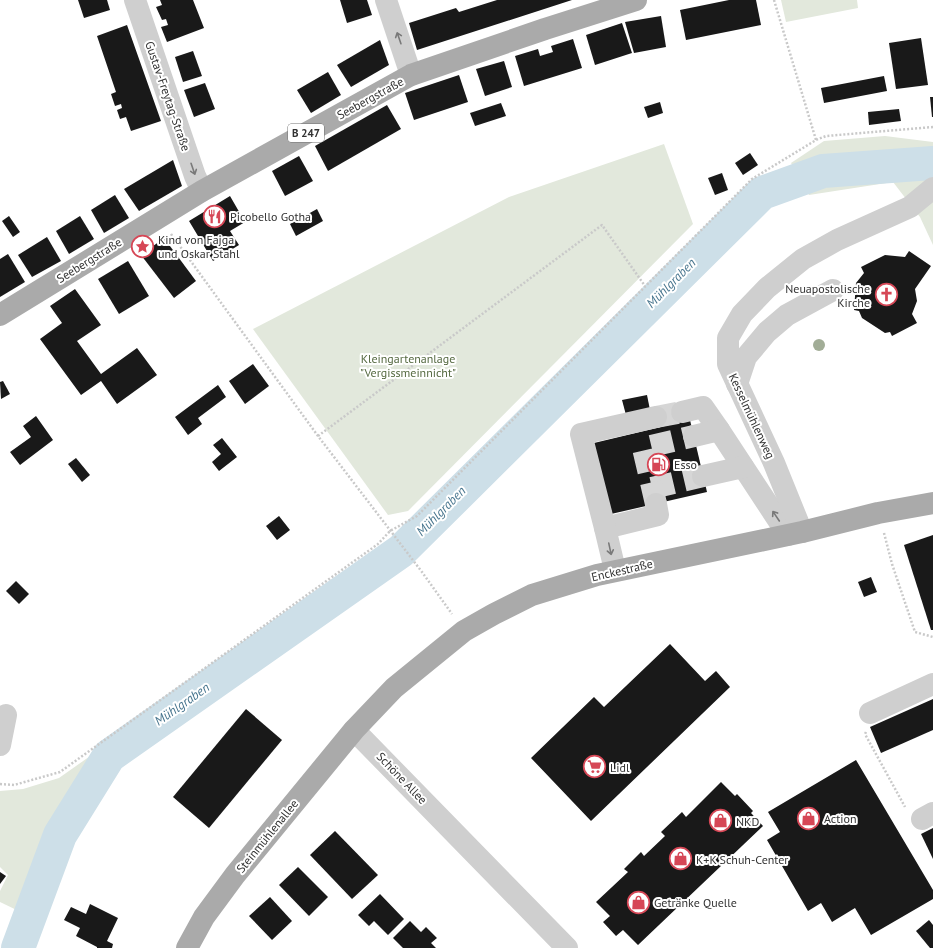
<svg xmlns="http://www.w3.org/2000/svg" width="933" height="948" font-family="'PT Sans',sans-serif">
<rect width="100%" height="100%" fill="#fff"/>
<!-- green -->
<g fill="#e2e8dc">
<path d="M781 0H857L858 8 786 22Z"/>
<path d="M885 136 933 142V245L920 217 893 182 809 195 791 163 824 141Z"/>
<path d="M664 144 693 224 408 511 388 515 253 329 509 197Z"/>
<path d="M148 726 108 753 60 835 27 915 0 902V891L8 875 0 867V791L23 789 59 778 103 747 142 728Z"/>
</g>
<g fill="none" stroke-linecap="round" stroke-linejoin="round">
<!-- river -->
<path stroke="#cddfe8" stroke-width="34" d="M18 948 60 835 109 756 401 551 762 193 823 171 933 163"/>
</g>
<!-- building -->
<g fill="#191919">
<path d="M78 0H107L110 10 84 18Z"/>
<path d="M160 0H193L204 28 167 42 161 27 168 25 166 19 162 20 156 7 162 5Z"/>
<path d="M340 0H367L372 15 347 23Z"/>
<path d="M497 0H572L417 50 409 23 456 8 459 12Z"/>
<path d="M729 0H756L761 25 686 40 680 10Z"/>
<path d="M661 16 666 47 634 53 625 22Z"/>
<path d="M622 23 632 53 595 65 586 35Z"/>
<path d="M127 25 161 121 131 131 126 117 120 119 117 110 122 108 121 104 115 106 111 94 116 92 97 36Z"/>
<path d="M921 38 928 85 896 89 889 43Z"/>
<path d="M573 39 582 68 524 86 515 56 538 49 540 56 553 52 551 46Z"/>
<path d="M380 40 389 65 351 87 337 65Z"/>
<path d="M193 51 202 76 183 82 175 57Z"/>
<path d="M504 61 512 87 485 96 476 69Z"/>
<path d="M328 72 341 95 311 113 297 90Z"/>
<path d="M459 75 468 102 414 120 405 93Z"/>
<path d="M884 76 887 91 824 103 821 88Z"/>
<path d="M205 83 215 109 194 117 184 90Z"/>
<path d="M930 97H933V117H932Z"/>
<path d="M660 102 663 113 648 118 644 107Z"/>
<path d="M501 103 506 116 475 126 470 113Z"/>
<path d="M387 105 401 129 328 171 315 146Z"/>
<path d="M899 109 901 121 869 125 868 112Z"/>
<path d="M750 153 758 165 743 175 735 163Z"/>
<path d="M299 156 313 181 285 196 272 171Z"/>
<path d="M173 160 182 186 139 211 124 189Z"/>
<path d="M722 173 728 190 715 195 708 178Z"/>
<path d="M115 195 129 218 104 233 91 210Z"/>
<path d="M230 196 245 222 230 231 239 245 213 261 189 221Z"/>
<path d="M317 209 323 221 296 236 290 224Z"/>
<path d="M9 216 20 232 13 237 2 221Z"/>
<path d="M80 216 94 239 69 254 56 231Z"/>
<path d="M47 237 61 261 32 277 18 255Z"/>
<path d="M164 238 196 281 174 298 141 255Z"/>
<path d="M909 251 931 266 915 289 917 301 912 314 917 323 892 336 890 332 885 333 862 318 859 311 854 310 856 283 864 273 861 267 885 255 905 257Z"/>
<path d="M8 254 25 282 0 297V259Z"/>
<path d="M128 261 149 296 119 314 98 279Z"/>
<path d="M75 289 101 325 77 341 101 374 137 348 157 375 117 404 101 381 81 395 40 339 62 323 50 306Z"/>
<path d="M253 364 269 386 245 404 229 381Z"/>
<path d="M3 381 10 394 1 399 0 382Z"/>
<path d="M218 385 226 397 198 418 202 424 188 435 175 417Z"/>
<path d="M647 395 650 410 626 415 622 400Z"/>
<path d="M680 404 684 420 658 426 655 410Z"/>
<path d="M36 416 53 440 20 465 10 452 31 437 23 426Z"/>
<path d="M690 420 707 492 611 514 594 443Z"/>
<path d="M222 438 237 457 219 471 212 462 221 454 213 445Z"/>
<path d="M76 458 90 475 82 482 68 464Z"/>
<path d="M279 516 290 530 277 540 266 526Z"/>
<path d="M933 535V630H931L904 545Z"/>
<path d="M871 577 877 592 864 597 858 582Z"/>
<path d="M16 581 29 594 19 604 6 591Z"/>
<path d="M670 644 705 681 716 671 730 687 591 821 531 758 594 697 604 707Z"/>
<path d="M933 699V730L881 753 870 727Z"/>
<path d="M246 709 282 740 209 828 173 797Z"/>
<path d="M856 760 933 890V899L871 935 855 908 832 922 821 903 808 911 767 840 780 832 768 812Z"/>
<path d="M721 782 735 796 737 794 753 811 751 813 763 826 638 945 623 930 616 936 603 922 610 916 596 902 628 872 624 869 641 852 644 856 665 836 661 832 682 812 686 817Z"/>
<path d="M933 828V859L921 834Z"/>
<path d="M335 831 378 875 352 899 310 855Z"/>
<path d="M298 867 328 897 309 916 279 885Z"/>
<path d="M0 872 6 876 0 884Z"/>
<path d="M380 894 404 919 388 935 374 921 369 926 358 915Z"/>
<path d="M270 897 292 921 272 940 249 916Z"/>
<path d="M90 904 118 918 107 941 113 944 112 948H97V947L76 936 80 928 64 920 71 907 86 914Z"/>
<path d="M929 920 933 925V948H930L916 931Z"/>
<path d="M410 921 421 932 426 927 437 938 431 943 436 948H403L393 938Z"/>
</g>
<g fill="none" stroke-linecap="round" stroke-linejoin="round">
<!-- minor-tunnel -->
<g stroke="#d6d6d6" stroke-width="22" stroke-dasharray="22 11" stroke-linecap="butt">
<path d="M656 417 682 412"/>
<path d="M652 488 703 476"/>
<path d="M656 504 643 448 694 436"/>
</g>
<!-- path -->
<g stroke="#c9c9c9" stroke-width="2.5" stroke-dasharray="2 2" stroke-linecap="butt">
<path d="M774 0 816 140"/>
<path d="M171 234 318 436 422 572 452 614"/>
<path d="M318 436 602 225 645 286"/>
<path d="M884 533 892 564 915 632 933 637"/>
<path d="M866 732 865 734 905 807"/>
<path d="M0 784 14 785 60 772 378 544 390 531 417 516 752 179 816 140 826 136 933 127"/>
</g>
<!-- minor -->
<g stroke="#cfcfcf" stroke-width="22">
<path d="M135 0 195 176 202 191"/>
<path d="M386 0 411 75"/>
<path d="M737 384 746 357 767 332 787 315 833 290"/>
<path d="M682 412 703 407 719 430"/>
<path d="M694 436 719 430 788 535"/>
<path d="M703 476 743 467"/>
<path d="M605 528 658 515 656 504"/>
<path d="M802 532 774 463 728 364V338L742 314 767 288 803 259 837 240 910 207 933 188"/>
<path d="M615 570 605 528 581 434 656 417"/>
<path d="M870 713 933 684"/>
<path d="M354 730 567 948"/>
<path d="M0 745 6 715"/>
<path d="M922 819 933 813"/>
</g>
<!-- major -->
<g stroke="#aaa" stroke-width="22">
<path d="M0 315 202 191 411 75 545 29 636 0"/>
<path d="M187 948 204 917 235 875 354 730 394 688 464 631 494 614 532 595 597 575 802 532 878 513 933 503"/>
</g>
</g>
<!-- trees -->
<circle fill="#a2ad97" cx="819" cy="345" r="6"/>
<!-- one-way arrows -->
<defs><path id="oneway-shaft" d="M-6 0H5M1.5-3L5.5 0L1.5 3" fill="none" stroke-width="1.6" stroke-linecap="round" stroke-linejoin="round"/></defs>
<g stroke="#797979">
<use href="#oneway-shaft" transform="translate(399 38) rotate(-109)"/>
<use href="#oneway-shaft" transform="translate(193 169) rotate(71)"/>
<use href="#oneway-shaft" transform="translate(776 516) rotate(-124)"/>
<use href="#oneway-shaft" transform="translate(610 549) rotate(78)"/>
</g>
<!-- icons -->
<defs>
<symbol id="restaurant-ring" viewBox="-11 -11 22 22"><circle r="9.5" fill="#fff" stroke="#d64756" stroke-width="1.5"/><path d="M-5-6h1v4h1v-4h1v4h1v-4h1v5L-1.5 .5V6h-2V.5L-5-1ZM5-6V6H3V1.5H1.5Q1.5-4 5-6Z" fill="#d64756"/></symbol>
<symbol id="sight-ring" viewBox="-11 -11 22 22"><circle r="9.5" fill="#fff" stroke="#d64756" stroke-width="1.5"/><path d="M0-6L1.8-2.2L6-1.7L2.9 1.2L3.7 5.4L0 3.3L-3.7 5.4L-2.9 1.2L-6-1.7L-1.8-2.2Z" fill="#d64756"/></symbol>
<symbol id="church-ring" viewBox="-11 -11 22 22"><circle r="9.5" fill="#fff" stroke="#d64756" stroke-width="1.5"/><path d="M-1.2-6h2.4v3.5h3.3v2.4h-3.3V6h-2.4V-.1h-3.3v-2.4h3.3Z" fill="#d64756"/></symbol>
<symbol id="fuel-ring" viewBox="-11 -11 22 22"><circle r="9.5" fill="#fff" stroke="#d64756" stroke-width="1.5"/><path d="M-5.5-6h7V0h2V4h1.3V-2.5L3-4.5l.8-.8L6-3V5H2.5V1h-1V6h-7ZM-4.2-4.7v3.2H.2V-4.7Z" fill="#d64756"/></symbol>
<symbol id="supermarket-ring" viewBox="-11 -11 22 22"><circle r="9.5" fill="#fff" stroke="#d64756" stroke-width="1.5"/><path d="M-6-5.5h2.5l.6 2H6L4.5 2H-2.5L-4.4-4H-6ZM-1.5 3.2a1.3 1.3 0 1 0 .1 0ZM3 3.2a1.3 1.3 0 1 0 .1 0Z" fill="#d64756"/></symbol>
<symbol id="shop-ring" viewBox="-11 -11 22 22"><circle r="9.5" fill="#fff" stroke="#d64756" stroke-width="1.5"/><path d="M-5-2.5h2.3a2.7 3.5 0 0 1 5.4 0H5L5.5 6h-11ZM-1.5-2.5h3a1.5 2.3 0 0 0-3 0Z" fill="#d64756"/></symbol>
</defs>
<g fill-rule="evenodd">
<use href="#restaurant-ring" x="202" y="204" width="25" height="25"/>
<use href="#sight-ring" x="130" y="234" width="25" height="25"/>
<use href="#church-ring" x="874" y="282" width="25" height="25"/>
<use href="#fuel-ring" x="646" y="452" width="25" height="25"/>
<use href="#supermarket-ring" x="582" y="754" width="25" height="25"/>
<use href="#shop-ring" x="796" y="806" width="25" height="25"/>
<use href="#shop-ring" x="708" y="808" width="25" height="25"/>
<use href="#shop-ring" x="668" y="846" width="25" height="25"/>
<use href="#shop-ring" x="626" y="890" width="25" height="25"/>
</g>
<g text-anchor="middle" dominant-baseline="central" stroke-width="4" stroke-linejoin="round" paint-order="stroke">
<!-- shield labels -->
<rect fill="#fff" stroke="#707070" stroke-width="1" x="288" y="124" width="36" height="18" rx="3"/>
<g font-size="11" font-weight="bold" fill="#323232">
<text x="306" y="133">B 247</text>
</g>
<!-- street labels -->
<g font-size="12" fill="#323232" stroke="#fff">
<text transform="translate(168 96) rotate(71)">Gustav-Freytag-Straße</text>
<text transform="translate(370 98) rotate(-29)">Seebergstraße</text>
<text transform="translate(89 260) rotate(-32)">Seebergstraße</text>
<text transform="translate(752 416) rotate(65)">Kesselmühlenweg</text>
<text transform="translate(622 570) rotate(-13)">Enckestraße</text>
<text transform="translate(402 778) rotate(46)">Schöne Allee</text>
<text transform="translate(267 836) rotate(-51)">Steinmühlenallee</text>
</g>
<!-- poi labels -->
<g font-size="12" fill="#323232" stroke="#fff" text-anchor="start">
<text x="230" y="216">Picobello Gotha</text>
<text x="158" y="239">Kind von Fajga<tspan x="158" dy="14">und Oskar Stahl</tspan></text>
<text x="870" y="288" text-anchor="end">Neuapostolische<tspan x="870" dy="14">Kirche</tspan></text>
<text x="674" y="464">Esso</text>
<text x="610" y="767">Lidl</text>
<text x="824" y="818">Action</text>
<text x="736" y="821">NKD</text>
<text x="696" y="859">K+K Schuh-Center</text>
<text x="654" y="902">Getränke Quelle</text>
</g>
<!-- park labels -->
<g font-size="12" fill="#566a42" stroke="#fff">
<text x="408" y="358">Kleingartenanlage<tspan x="408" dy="14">"Vergissmeinnicht"</tspan></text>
</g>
<!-- water labels -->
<g font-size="13" font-style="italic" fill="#46748d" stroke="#fff">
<text transform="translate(671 283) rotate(-45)">Mühlgraben</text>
<text transform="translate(441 511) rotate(-45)">Mühlgraben</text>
<text transform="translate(182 704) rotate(-35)">Mühlgraben</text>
</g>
</g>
</svg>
